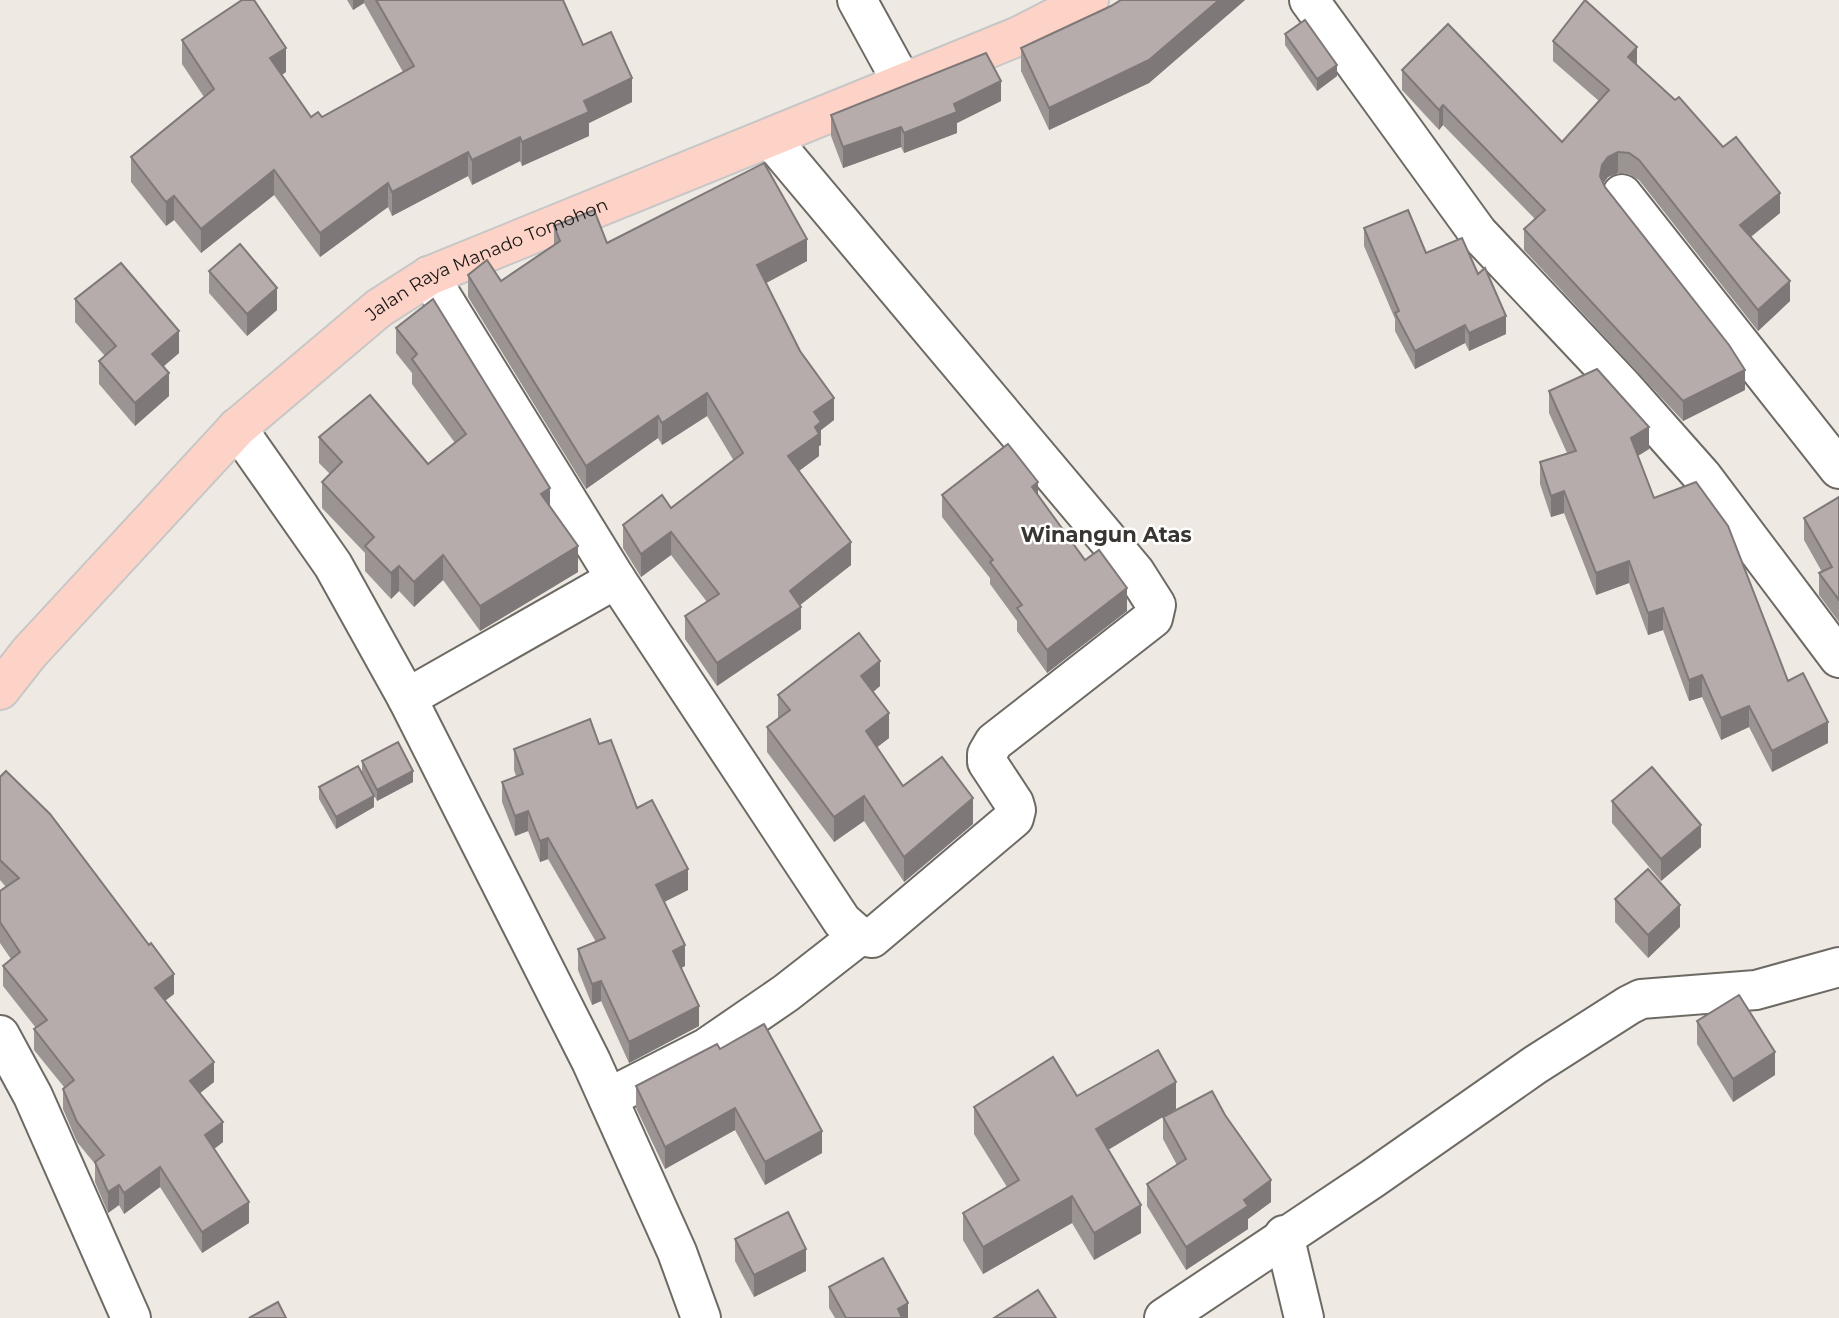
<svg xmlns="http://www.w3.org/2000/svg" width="1839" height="1318" font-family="Montserrat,sans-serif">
<rect width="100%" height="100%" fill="#eeeae3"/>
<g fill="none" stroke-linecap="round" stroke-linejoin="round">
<defs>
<g id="minor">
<path d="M857 0 903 84"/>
<path d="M1309 0 1478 233 1624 388 1702 476 1839 658"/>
<path d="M1622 194 1839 469"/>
<path d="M429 276 616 579 842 921 859 936 872 938 1014 818 1016 810 1014 803 987 762V754L994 742 1153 618 1156 605 1135 572 770 138"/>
<path d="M237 428 333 565 407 698 591 1061 677 1252 701 1318"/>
<path d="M407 698 616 579"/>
<path d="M0 1035 33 1096 131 1318"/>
<path d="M608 1098 706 1048 786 993 859 936"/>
<path d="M1284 1235 1304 1318"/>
<path d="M1164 1318 1372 1179 1535 1065 1629 1005 1641 999 1756 990 1839 967"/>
</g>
<g id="trunk">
<path id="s1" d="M0 690 29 653 237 428 379 308 429 276 1019 36 1089 0"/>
</g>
</defs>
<!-- minor casing -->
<use href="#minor" stroke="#6d6a64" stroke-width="42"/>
<!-- trunk casing -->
<use href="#trunk" stroke="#c7c7c7" stroke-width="42"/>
<!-- minor -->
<use href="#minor" stroke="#fff" stroke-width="38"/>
<!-- trunk -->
<use href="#trunk" stroke="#fed3c7" stroke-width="38"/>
</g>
<!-- wall -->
<g fill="#9c9493">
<path d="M347 0H562L583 45 632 102 589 123V136L522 166 520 161 472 185 468 176 392 216 388 207 320 257 274 195 201 253 174 220 166 226 131 182V157L204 97 182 64V40L286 72 282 75 311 117H322L403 72 364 3 353 10Z"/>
<path d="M1121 0H1245L1149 83 1049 130 1021 71V48L1111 6Z"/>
<path d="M1285 34 1337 76 1317 91 1285 45Z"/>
<path d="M1553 41 1637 66 1780 213 1751 237 1790 301 1758 331 1639 180 1629 174 1618 173 1608 177 1603 184 1745 390 1683 421 1524 250V229L1535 219 1443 125 1439 130 1402 90V70L1562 142 1599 101 1553 61Z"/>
<path d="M1001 101 957 123V133L904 153 901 147 843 168 831 136V115Z"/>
<path d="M554 226 607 243 807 261 766 283 834 420 821 430V445L819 446V456L799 471 851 565 800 605 801 629 717 686 685 639V616L707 602 671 555 641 577 623 548V525L671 508 734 461 707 416 662 445 658 438 586 489 468 297V275L501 281 554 245Z"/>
<path d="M1364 228 1426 253 1506 334 1469 351 1465 343 1415 369 1395 331V319L1364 246Z"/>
<path d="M209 271 277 310 247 336 209 293Z"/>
<path d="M75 299 179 353 164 366 169 396 135 426 99 384V361L105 356 75 322Z"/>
<path d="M396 328 550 506 578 572 480 631 443 580 414 607 399 591 391 599 365 571V553L322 508V482L330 474 319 463V437L428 464 455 443 412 384V373L396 353Z"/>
<path d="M1549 391 1649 449 1638 456 1654 498 1788 681 1828 743 1772 772 1749 727 1721 740 1702 697 1689 701 1663 630 1648 635 1629 583 1596 595 1564 513 1551 517 1540 484V462L1567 453 1549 413Z"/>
<path d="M942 495 1038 496 1085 560 1127 611 1047 673 1017 631V621L990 584V578L942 517Z"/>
<path d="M1839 497V622L1819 595V573L1822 572 1804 540V518Z"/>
<path d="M880 686 873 692 889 738 877 747 903 786 973 824 904 882 864 821 834 842 767 752V727L778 718V695Z"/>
<path d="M599 744 688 890 664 902 685 966 681 968 699 1026 629 1063 601 1001 592 1005 578 970V949L596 942 548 859 540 862 528 831 515 836 502 802V782L516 776 514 770V749Z"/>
<path d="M362 761 413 782 377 801 362 772Z"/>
<path d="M0 777 174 994 165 1001 214 1082 200 1093 223 1142 214 1149 249 1223 202 1253 160 1187 124 1214 119 1205 108 1213 95 1182V1164L77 1142 63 1109V1089L64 1087 34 1050V1029L36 1028 3 986V966L11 959 0 943V891L6 887 0 880Z"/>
<path d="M319 787 374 807 336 829 319 799Z"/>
<path d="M1612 801 1701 847 1661 881 1612 823Z"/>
<path d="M1615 899 1680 927 1648 958 1615 922Z"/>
<path d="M1697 1021 1775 1075 1733 1102 1697 1044Z"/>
<path d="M720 1049 822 1153 765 1185 735 1130 665 1169 636 1108V1086Z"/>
<path d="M1077 1096 1176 1109 1108 1150 1141 1233 1094 1260 1072 1223 983 1274 963 1240V1213L1007 1187 974 1134V1107Z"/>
<path d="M1163 1117 1271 1202 1248 1219V1229L1186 1270 1147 1206V1184L1177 1165 1163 1139Z"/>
<path d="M735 1239 806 1271 754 1297 735 1261Z"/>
<path d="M829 1287 908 1318H835L829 1308Z"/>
</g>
<!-- shaded-wall -->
<g fill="#7f7878">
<path d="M353 0H364V3L353 10Z"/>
<path d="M1219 0H1245L1149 83 1049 130V108Z"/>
<path d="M1637 47V67L1628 57Z"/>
<path d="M286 48V72L270 82V58Z"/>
<path d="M1337 65V76L1317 91V79Z"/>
<path d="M632 78V102L589 123V136L522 166V142L584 101Z"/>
<path d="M1001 81V101L957 123V133L904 153V133L954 104Z"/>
<path d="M1443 105V125L1439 130V110Z"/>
<path d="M901 127V147L843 168V147Z"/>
<path d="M520 137V161L472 185V160Z"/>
<path d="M468 152V176L392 216V192Z"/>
<path d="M1618 152V173L1608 177 1602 185 1600 176 1602 165 1608 157Z"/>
<path d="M274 170V195L201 253V229Z"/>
<path d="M388 183V207L320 257V233Z"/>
<path d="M1780 193V213L1740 245V225Z"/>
<path d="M174 196V220L166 226V202Z"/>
<path d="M807 239V261L757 288V265Z"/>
<path d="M1790 281V301L1758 331V310Z"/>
<path d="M277 288V310L247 336V314Z"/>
<path d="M1506 316V334L1469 351V333Z"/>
<path d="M1465 325V343L1415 369V351Z"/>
<path d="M179 331V353L152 376V354Z"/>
<path d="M1745 370V390L1683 421V401Z"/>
<path d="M169 373V396L135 426V403Z"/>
<path d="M707 393V416L662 445V423Z"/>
<path d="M834 398V420L821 430V445L819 446V456L788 479V456L814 412Z"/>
<path d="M658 416V438L586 489V466Z"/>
<path d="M1649 427V449L1631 460V438Z"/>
<path d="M1038 482V505L1032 487Z"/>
<path d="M550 488V514L541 494Z"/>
<path d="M1564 491V513L1551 517V496Z"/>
<path d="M671 532V555L641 577V554Z"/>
<path d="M851 542V565L790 613V591Z"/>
<path d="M578 546V572L480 631V606Z"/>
<path d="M443 555V580L414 607V582Z"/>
<path d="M1629 561V583L1596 595V573Z"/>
<path d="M399 566V591L391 599V573Z"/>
<path d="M1127 588V611L1047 673V650Z"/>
<path d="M801 607V629L717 686V663Z"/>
<path d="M1663 608V630L1648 635V613Z"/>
<path d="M880 661V686L861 702V676Z"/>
<path d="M1702 675V697L1689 701V680Z"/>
<path d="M1749 706V727L1721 740V718Z"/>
<path d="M889 713V738L866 756V731Z"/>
<path d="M1828 722V743L1772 772V751Z"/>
<path d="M413 771V782L377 801V790Z"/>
<path d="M374 796V807L336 829V817Z"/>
<path d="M864 796V821L834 842V817Z"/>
<path d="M973 798V824L904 882V857Z"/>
<path d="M528 811V831L515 836V816Z"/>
<path d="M1701 825V847L1661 881V859Z"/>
<path d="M548 838V859L540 862V841Z"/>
<path d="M688 869V890L656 906V885Z"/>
<path d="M1680 905V927L1648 958V935Z"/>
<path d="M685 945V966L673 972V951Z"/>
<path d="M174 974V994L155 1008V988Z"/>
<path d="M601 981V1001L592 1005V984Z"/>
<path d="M699 1006V1026L629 1063V1042Z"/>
<path d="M1775 1052V1075L1733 1102V1079Z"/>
<path d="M214 1062V1082L190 1101V1081Z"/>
<path d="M1176 1082V1109L1096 1157V1129Z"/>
<path d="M735 1108V1130L665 1169V1147Z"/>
<path d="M223 1122V1142L205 1156V1135Z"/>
<path d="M822 1131V1153L765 1185V1162Z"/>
<path d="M160 1167V1187L124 1214V1193Z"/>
<path d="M1271 1180V1202L1248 1219V1229L1186 1270V1247L1244 1200Z"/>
<path d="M119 1185V1205L108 1213V1192Z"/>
<path d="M1072 1196V1223L983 1274V1247Z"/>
<path d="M249 1202V1223L202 1253V1232Z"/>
<path d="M1141 1205V1233L1094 1260V1233Z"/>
<path d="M806 1249V1271L754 1297V1275Z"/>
<path d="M908 1303V1318H898V1309Z"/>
</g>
<!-- building -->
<g fill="#b5acab" stroke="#7f7878" stroke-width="2">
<path d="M242 0H254L286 48 270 58 311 117 318 112 322 117 414 66 376 0H563L583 45 611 32 632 78 584 101 589 112 522 142 520 137 472 160 468 152 392 192 388 183 320 233 274 170 201 229 174 196 166 202 131 157 214 89 182 40Z"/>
<path d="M1121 0H1219L1149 60 1049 108 1021 48 1111 6Z"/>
<path d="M1585 0 1637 47 1628 57 1675 100 1679 97 1723 147 1736 137 1780 193 1740 225 1790 281 1758 310 1639 160 1629 153 1618 152 1608 157 1602 165 1600 176 1605 187 1729 345 1745 370 1683 401 1524 229 1545 210 1443 105 1439 110 1402 70 1448 24 1562 142 1609 90 1553 41Z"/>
<path d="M1305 20 1337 65 1317 79 1285 34Z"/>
<path d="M986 53 1001 81 954 104 957 112 904 133 901 127 843 147 831 115Z"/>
<path d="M764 163 807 239 757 265 800 351 834 398 814 412 821 422 815 427 819 434 788 456 851 542 790 591 801 607 717 663 685 616 719 594 671 532 641 554 623 525 662 495 671 508 743 453 707 393 662 423 658 416 586 466 468 275 487 260 501 281 560 241 554 226 594 210 607 243Z"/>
<path d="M1408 210 1426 253 1462 238 1478 274 1485 268 1506 316 1469 333 1465 325 1415 351 1395 313 1399 311 1364 228Z"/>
<path d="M240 244 277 288 247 314 209 271Z"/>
<path d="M121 263 179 331 152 354 169 373 135 403 99 361 116 346 75 299Z"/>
<path d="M433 299 550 488 541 494 578 546 480 606 443 555 414 582 399 566 391 573 365 546 374 537 322 482 342 462 319 437 370 395 428 464 466 434 412 359 417 354 396 328Z"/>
<path d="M1597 369 1649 427 1631 438 1654 498 1696 482 1728 526 1788 681 1803 673 1828 722 1772 751 1749 706 1721 718 1702 675 1689 680 1663 608 1648 613 1629 561 1596 573 1564 491 1551 496 1540 462 1576 451 1549 391Z"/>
<path d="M1008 444 1038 482 1032 487 1085 560 1099 550 1127 588 1047 650 1017 608 1022 605 990 562 993 560 942 495Z"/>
<path d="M1839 497V600L1819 573 1832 567 1804 518Z"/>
<path d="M859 633 880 661 861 676 889 713 866 731 903 786 942 757 973 798 904 857 864 796 834 817 767 727 790 710 778 695Z"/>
<path d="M590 719 599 744 611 740 637 808 652 800 688 869 656 885 685 945 673 951 699 1006 629 1042 601 981 592 984 578 949 605 938 548 838 540 841 528 811 515 816 502 782 523 774 514 749Z"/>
<path d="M398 742 413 771 377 790 362 761Z"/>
<path d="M358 766 374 796 336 817 319 787Z"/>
<path d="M1652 767 1701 825 1661 859 1612 801Z"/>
<path d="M6 771 50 814 149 945 151 943 174 974 155 988 214 1062 190 1081 223 1122 205 1135 249 1202 202 1232 160 1167 124 1193 119 1185 108 1192 95 1162 104 1155 77 1122 63 1089 74 1080 34 1029 47 1020 3 966 20 952 0 922V891L19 878 0 860V777Z"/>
<path d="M1648 869 1680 905 1648 935 1615 899Z"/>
<path d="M1739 995 1775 1052 1733 1079 1697 1021Z"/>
<path d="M764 1024 822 1131 765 1162 735 1108 665 1147 636 1086 717 1044 720 1049Z"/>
<path d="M1158 1050 1176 1082 1096 1129 1141 1205 1094 1233 1072 1196 983 1247 963 1213 1019 1180 974 1107 1053 1057 1077 1096Z"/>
<path d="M1212 1091 1225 1115 1271 1180 1244 1200 1248 1206 1186 1247 1147 1184 1186 1159 1163 1117Z"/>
<path d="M788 1212 806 1249 754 1275 735 1239Z"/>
<path d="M883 1258 908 1303 898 1309 902 1318H846L829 1287Z"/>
<path d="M1038 1290 1056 1318H994Z"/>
<path d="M278 1302 286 1318H249Z"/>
</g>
<g text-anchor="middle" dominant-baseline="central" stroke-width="5" stroke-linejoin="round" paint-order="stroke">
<!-- street labels -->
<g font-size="18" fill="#171614" stroke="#fff">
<text stroke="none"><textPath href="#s1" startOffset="658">Jalan Raya Manado Tomohon</textPath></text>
</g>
<!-- quarter labels -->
<g font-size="21" font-weight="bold" fill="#393631" stroke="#fff">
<text x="1106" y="534">Winangun Atas</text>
</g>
</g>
</svg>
